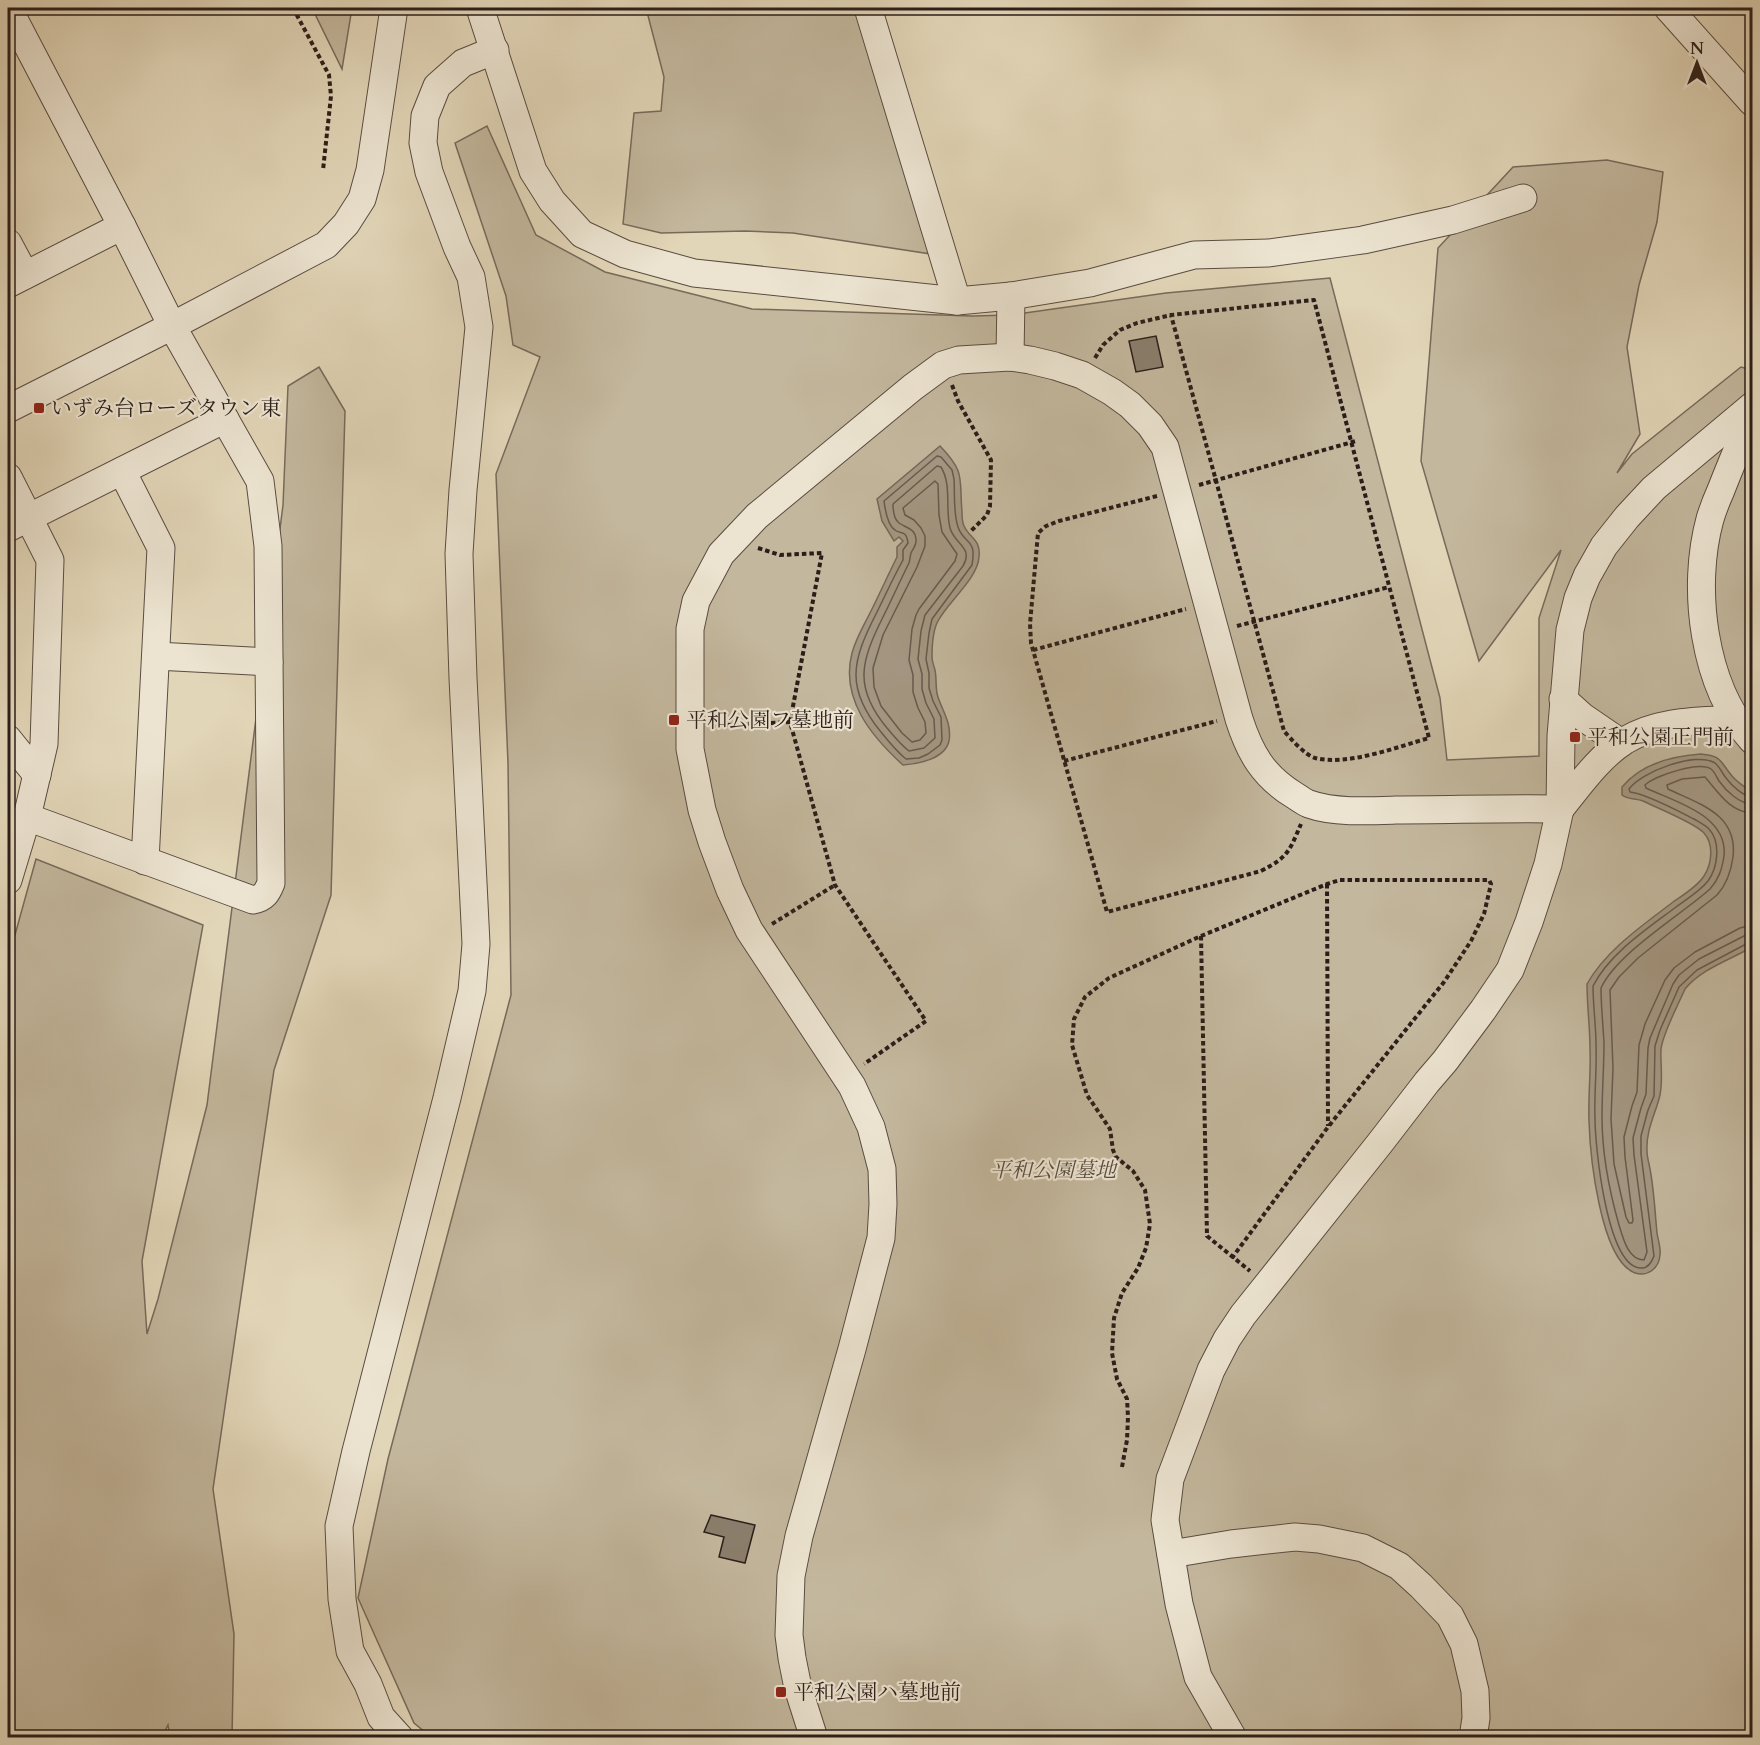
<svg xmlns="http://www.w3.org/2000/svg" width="1760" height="1745" font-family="Cardo,'Noto Serif JP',serif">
<rect width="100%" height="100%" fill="#e2d6b8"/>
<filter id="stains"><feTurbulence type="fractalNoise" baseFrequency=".00333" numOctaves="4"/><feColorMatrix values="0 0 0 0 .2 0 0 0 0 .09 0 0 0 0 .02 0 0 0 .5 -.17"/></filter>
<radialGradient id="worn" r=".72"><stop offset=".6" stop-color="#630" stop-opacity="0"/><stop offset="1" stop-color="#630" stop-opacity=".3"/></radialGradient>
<!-- green -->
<g fill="#c3b79d" stroke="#776a5c" stroke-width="1.5">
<path d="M312 8H352L342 69Z"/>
<path d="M646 8H863L931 254 793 233 745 231 661 233 623 224 634 113 661 111 664 77Z"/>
<path d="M487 126 536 235 605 272 752 309 972 316 1011 315 1166 293 1330 278 1440 698 1447 760 1539 756V618L1561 550 1479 661 1421 461 1438 248 1513 167 1607 160 1663 172 1657 222 1639 285 1627 347 1640 434 1617 473 1632 454 1741 367 1752 370V1737H431L414 1723 358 1598 388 1459 511 995 508 763 496 474 540 357 513 345 506 296 455 143Z"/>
<path d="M319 367 345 411 331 895 274 1070 213 1489 234 1634 232 1737H170L168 1725 162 1737 8 1738V960L36 859 203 925 142 1261 147 1334 158 1299 207 1105 283 505 288 386Z"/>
</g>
<!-- water -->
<g fill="#a49782" stroke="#746758" stroke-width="1.5">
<path d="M940 446C966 473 959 478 962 512 962 516 962 522 964 526 970 539 981 539 979 557 978 578 948 602 938 621 933 630 932 647 932 657 932 662 934 666 935 670 937 680 935 688 938 697 943 712 952 724 949 741 945 759 918 764 903 765 872 737 840 699 852 653 856 638 864 625 871 611 880 593 888 575 897 557V547L903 541 899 537 894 541 882 521 877 499Z"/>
<path d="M1701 754C1723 756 1720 762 1732 776 1738 783 1746 788 1752 792V947C1730 960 1701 969 1685 989 1678 1005 1663 1033 1661 1049 1660 1065 1664 1082 1659 1099 1654 1117 1646 1131 1647 1151 1647 1157 1649 1163 1650 1169 1654 1190 1655 1212 1657 1233 1658 1240 1661 1248 1660 1255 1659 1269 1647 1277 1635 1273 1600 1260 1590 1154 1589 1121 1588 1097 1591 1072 1590 1048 1590 1027 1587 1006 1587 984 1606 950 1642 926 1673 902 1683 895 1697 887 1704 876 1712 864 1714 844 1704 833 1695 823 1657 808 1643 801 1636 798 1628 800 1622 795V787C1641 764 1672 756 1701 754Z"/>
</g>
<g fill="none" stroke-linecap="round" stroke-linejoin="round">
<!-- shore -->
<g stroke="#685a4e" stroke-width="1.5">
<path d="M937 456 941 457 952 470 954 479C955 494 953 512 958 527 964 545 977 537 972 565L932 619 929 633 926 659 929 673V688L933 701 941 717 942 740 940 745 928 754 919 758 906 759C896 751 889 742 881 732 845 688 852 661 876 614 885 596 893 578 903 560V550L908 543C906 529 901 535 895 530 887 525 885 509 884 501Z"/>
<path d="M937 466 941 467C952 485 945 508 950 528 954 544 974 547 963 566L925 615 921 631 918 659 922 674V689L926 703 934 719 935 738 924 748 909 751C900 744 894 736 887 728 853 687 861 661 883 617 892 599 900 581 909 563 910 560 910 556 911 553 913 548 917 546 916 539 915 528 906 528 899 523 894 519 893 509 893 504Z"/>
<path d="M935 481 938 484 939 515 942 532 957 554 955 561 919 609 916 615 912 629 909 660 913 675V692L918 708 925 722 926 733 920 740 912 742 902 733 881 706 874 687 873 668 883 635 917 567 925 546V536L921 528 914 520 905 515 903 508Z"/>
<path d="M1752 797C1743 796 1732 786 1726 778 1722 773 1720 767 1715 763 1696 751 1641 772 1629 789L1630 792C1647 794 1678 811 1694 819 1699 822 1705 825 1709 829 1721 842 1718 867 1708 881 1700 891 1687 899 1676 907 1647 929 1610 953 1593 986 1593 1006 1596 1025 1596 1045 1597 1070 1594 1094 1595 1119 1595 1145 1607 1270 1642 1268 1649 1268 1652 1261 1654 1256L1641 1154V1136L1648 1110 1654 1096 1655 1046 1660 1030 1679 987 1697 970 1748 943 1752 942"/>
<path d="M1752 804C1740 804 1726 791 1719 781 1717 778 1715 772 1711 769 1699 761 1654 776 1645 785L1646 788C1675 802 1728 815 1724 856 1722 869 1719 879 1710 889 1681 915 1617 953 1601 988 1601 1006 1603 1024 1604 1043 1604 1067 1602 1092 1602 1117 1602 1154 1609 1190 1619 1225 1623 1238 1628 1260 1644 1260L1647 1252 1634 1155 1633 1138 1641 1108 1646 1094 1648 1048 1650 1038 1673 984 1679 975 1699 959 1744 936 1752 934"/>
<path d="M1752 813C1730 812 1718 792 1705 777L1682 779 1667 785 1668 789C1699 804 1738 814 1733 857 1731 872 1727 884 1717 895L1638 958 1619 977 1610 990 1613 1068 1611 1119 1614 1164 1626 1217 1629 1223H1632L1633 1220 1625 1157 1624 1137 1632 1106 1637 1092 1639 1045 1645 1024 1665 980 1674 968 1695 952 1740 928 1752 925"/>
</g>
</g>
<!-- building -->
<g fill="#8a7e6c" stroke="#2b1e1a" stroke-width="1.5">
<path d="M1156 336 1163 367 1136 372 1129 341Z"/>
<path d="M711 1515 755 1525 745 1563 719 1557 724 1537 704 1532Z"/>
</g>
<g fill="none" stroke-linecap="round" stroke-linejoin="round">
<defs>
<g id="minor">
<path d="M8 8 122 226 172 326 260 481 268 546 271 883C267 893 264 898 253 900L27 817"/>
<path d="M480 8 533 171 552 201 582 234 625 254 694 273 957 301 1011 296 1090 283 1194 255 1269 253 1363 240 1453 220 1523 198"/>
<path d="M868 8 957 301"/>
<path d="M1668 8 1752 102"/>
<path d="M8 243 25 275"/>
<path d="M8 284 122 226"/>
<path d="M1010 357 1011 296"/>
<path d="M8 409 172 326 326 245 346 224 362 199 370 170 394 8"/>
<path d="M1752 414C1742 439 1731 464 1721 490 1717 499 1713 509 1710 519 1691 588 1703 686 1752 740"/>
<path d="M122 471 161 548 145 861"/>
<path d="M8 477 50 560 44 744 27 817 8 880"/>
<path d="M8 528 225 419"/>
<path d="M156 656 269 662"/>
<path d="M1563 699 1583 717 1621 743"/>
<path d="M8 739 37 775"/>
<path d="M1560 809C1579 786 1598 758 1624 741 1658 720 1699 721 1737 719"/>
<path d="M1171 1554 1231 1544 1295 1537 1319 1539 1363 1548 1399 1566 1421 1586 1450 1616 1464 1644 1475 1691 1476 1718 1473 1738"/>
<path d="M400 1738 381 1717 368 1684 350 1651 342 1599 339 1526 356 1451 447 1098 472 991 476 944 463 678 459 554 463 490 479 327 471 277 457 247 429 172 423 143 425 116 437 86 463 63 495 50"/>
<path d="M814 1738 798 1688 792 1658 789 1635 791 1576 799 1536 852 1349 881 1238 883 1204 882 1169 871 1127 852 1086 749 930 730 890 712 842 702 810 690 749V629L696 601 721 554 757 516 913 387 943 365 959 360 1010 357 1030 360 1055 366 1082 375 1112 392 1130 405 1150 425 1165 447 1239 719C1250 753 1263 776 1294 795 1299 798 1304 802 1309 804 1334 813 1370 811 1396 810 1450 810 1505 808 1560 809"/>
<path d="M1233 1738 1198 1677 1179 1604 1165 1520 1170 1479 1211 1370 1227 1339 1243 1315 1380 1143 1427 1082 1445 1061 1483 1010 1510 970 1529 922 1548 864 1560 809 1561 736 1570 630 1578 598 1587 576 1604 546 1627 517 1654 488 1752 406"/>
</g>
</defs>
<!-- minor casing -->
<use href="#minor" stroke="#594c42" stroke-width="29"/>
<!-- path -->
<g stroke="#2b1e1a" stroke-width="4" stroke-dasharray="4.5 3" stroke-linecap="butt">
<path d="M293 8 329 75 331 96 323 170"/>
<path d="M1095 358 1103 345 1120 330 1137 323 1171 315 1314 300 1429 738C1397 747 1348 766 1315 758 1305 755 1291 739 1284 731L1171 315"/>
<path d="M952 385 958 401 991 460 990 506 987 515 971 531"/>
<path d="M1199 485 1356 441"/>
<path d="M1157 496 1059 521 1046 526 1038 533 1030 624 1031 643 1107 912 1261 871C1288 857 1289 852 1301 824"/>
<path d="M758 548 780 555 822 553 790 722 835 885 926 1021 864 1064"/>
<path d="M1237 626 1389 587"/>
<path d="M1033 650 1186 609"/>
<path d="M711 726 790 722"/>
<path d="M1064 761 1217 721"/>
<path d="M1327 884 1328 1126"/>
<path d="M772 924 835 885"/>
<path d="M1201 936 1207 1236 1250 1271"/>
<path d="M1122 1467 1127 1440 1128 1417 1127 1399 1117 1379 1112 1353 1114 1318 1122 1293 1138 1268 1146 1248 1150 1224 1145 1190 1133 1171 1116 1157 1113 1150 1110 1129 1087 1095 1072 1045 1074 1019 1085 997 1109 978 1201 936 1327 884 1340 880H1489L1491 884 1484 914 1471 941 1444 982 1328 1127 1232 1258"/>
</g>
<!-- minor -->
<use href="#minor" stroke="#ece4d1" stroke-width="27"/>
</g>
<!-- markers -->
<g fill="#8f2418" stroke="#ece4d1" stroke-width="2">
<rect x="33" y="402" width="12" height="12" rx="3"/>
<rect x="668" y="714" width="12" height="12" rx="3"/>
<rect x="1569" y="731" width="12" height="12" rx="3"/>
<rect x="775" y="1686" width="12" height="12" rx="3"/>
</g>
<g text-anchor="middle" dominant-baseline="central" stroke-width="4.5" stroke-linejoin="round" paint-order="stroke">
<!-- poi labels -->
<g font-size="21" fill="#2b1e1a" stroke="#ece4d1" text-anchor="start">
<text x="51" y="408">いずみ台ローズタウン東</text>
<text x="686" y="720">平和公園フ墓地前</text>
<text x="1587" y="737">平和公園正門前</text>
<text x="793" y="1692">平和公園ハ墓地前</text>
</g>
<!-- park labels -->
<g font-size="21" font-style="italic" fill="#594c41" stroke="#ece4d1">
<text x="1053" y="1170">平和公園墓地</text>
</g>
</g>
<!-- margin -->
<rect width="1760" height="1745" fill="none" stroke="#e2d6b8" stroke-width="30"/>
<rect x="9" y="9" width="1742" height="1727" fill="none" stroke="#2b1e1a" stroke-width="3"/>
<rect x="15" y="15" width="1730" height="1715" fill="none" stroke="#2b1e1a" stroke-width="1.5"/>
<!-- north arrow -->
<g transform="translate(1697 63)" stroke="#ece4d1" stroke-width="4.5" paint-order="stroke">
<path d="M0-4.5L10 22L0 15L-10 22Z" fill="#2b1e1a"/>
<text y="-9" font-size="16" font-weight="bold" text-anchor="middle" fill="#2b1e1a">N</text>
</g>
<rect width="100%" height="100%" filter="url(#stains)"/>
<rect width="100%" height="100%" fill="url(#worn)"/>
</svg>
